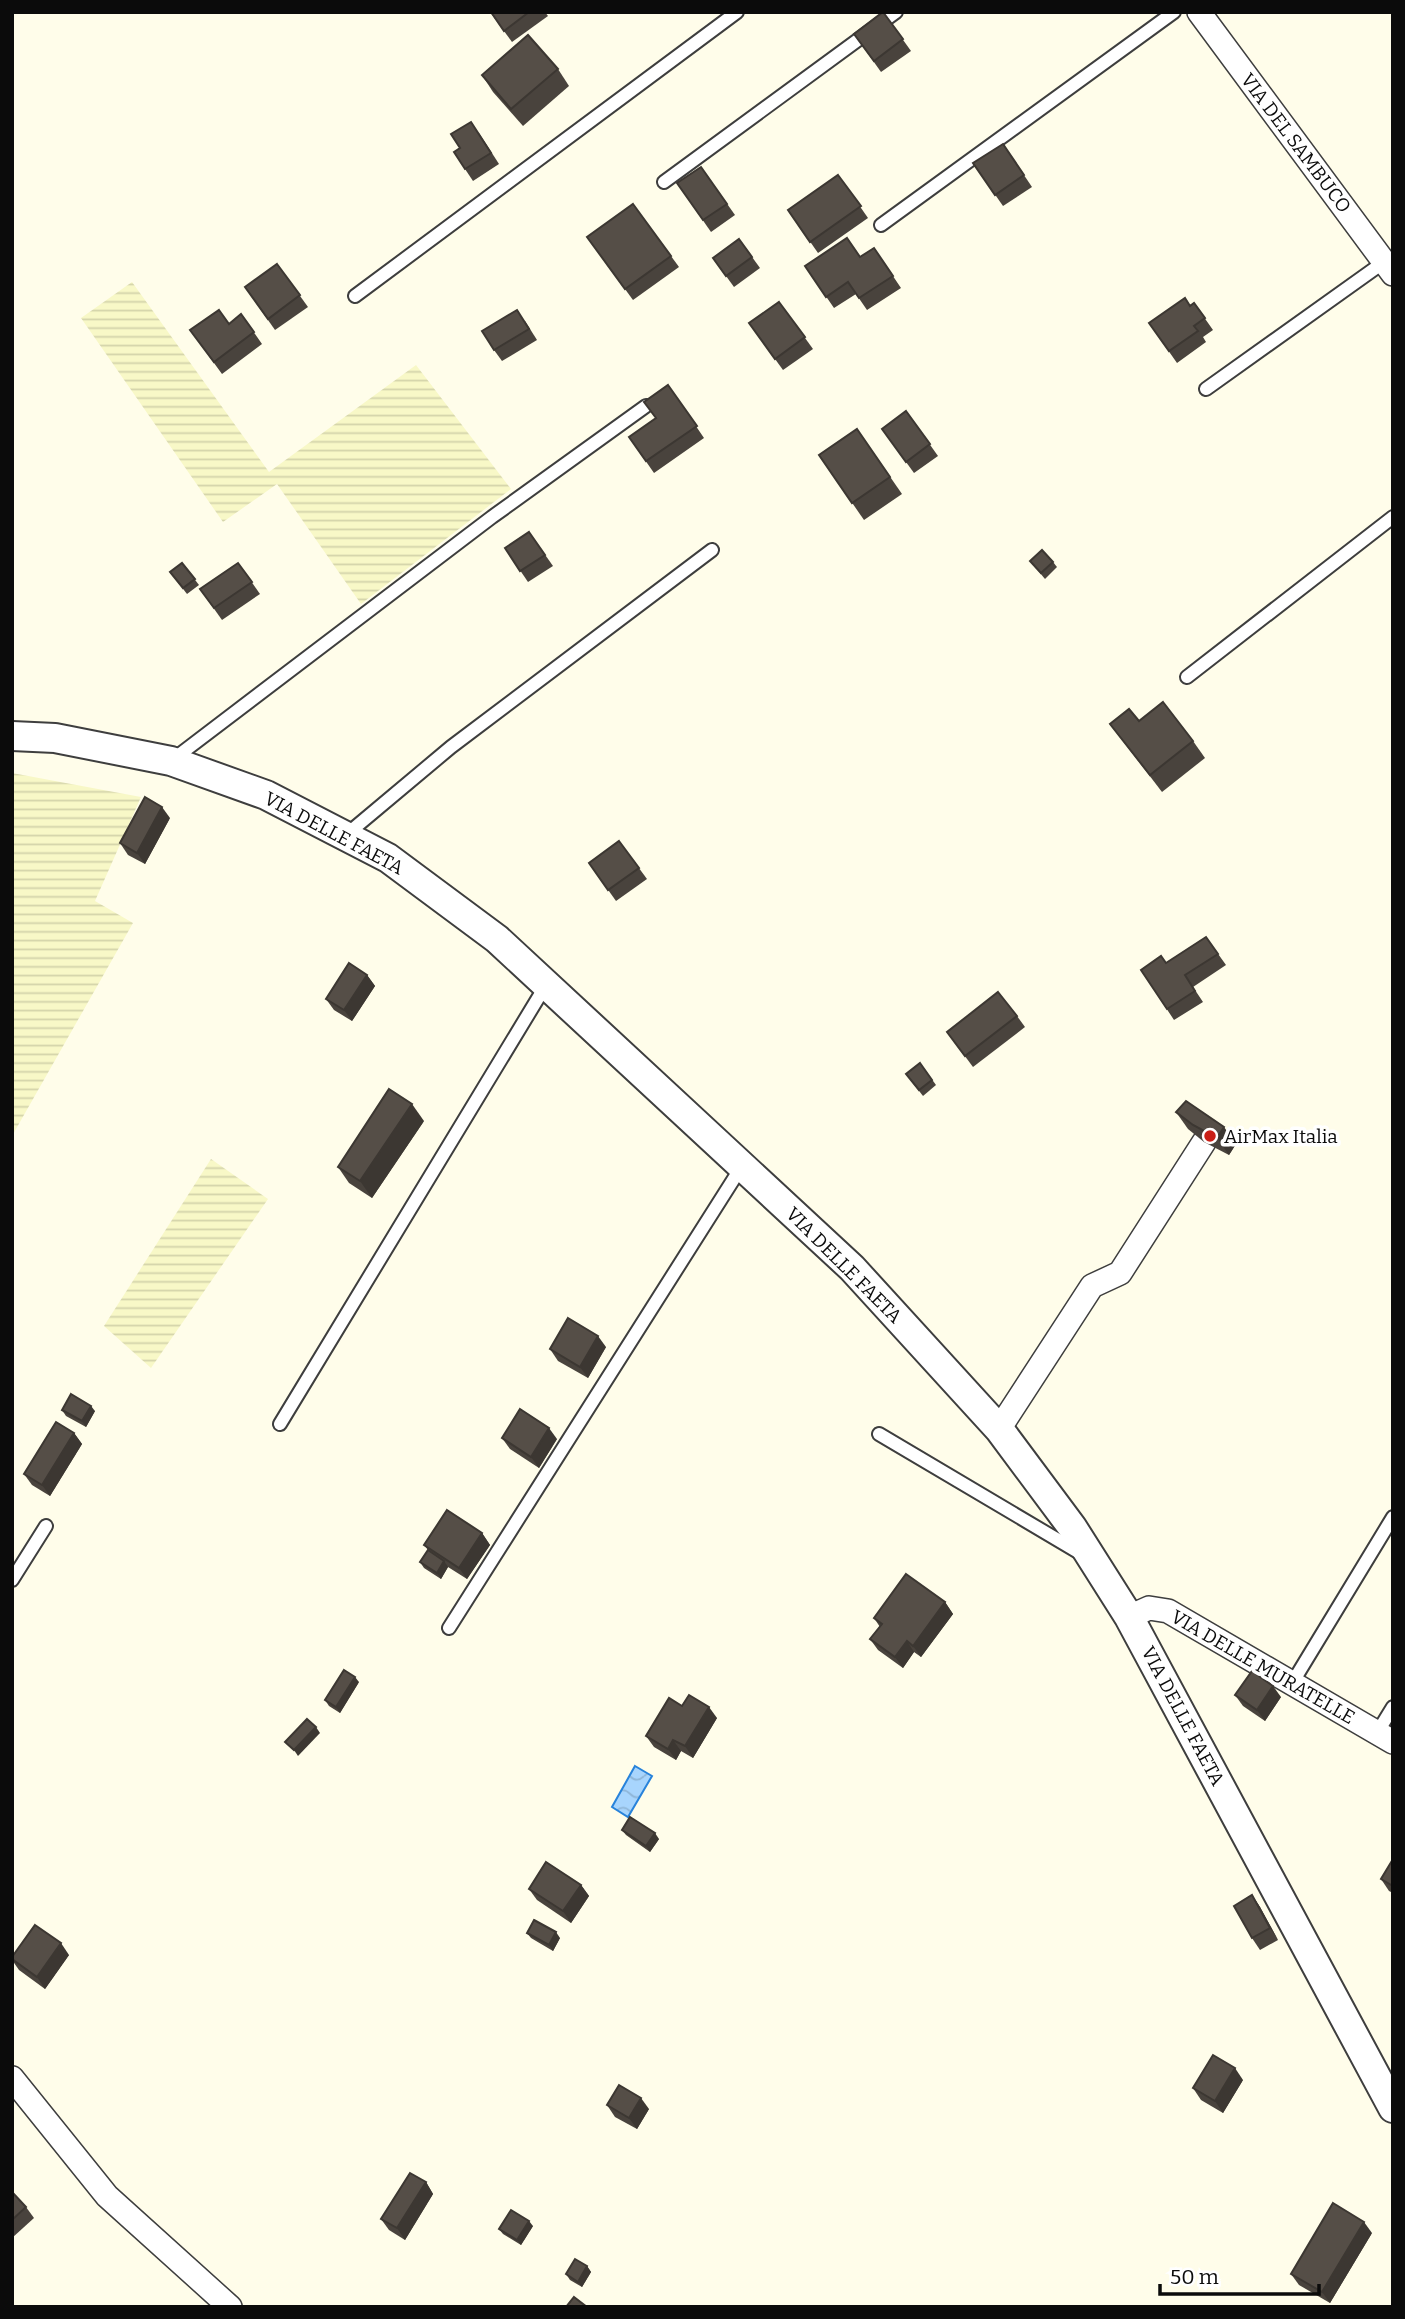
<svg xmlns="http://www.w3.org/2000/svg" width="1405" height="2319" font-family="Bitter,serif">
<defs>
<pattern id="farmland-rules" width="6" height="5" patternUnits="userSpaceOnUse" patternTransform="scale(1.75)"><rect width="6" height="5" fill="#f8f8c7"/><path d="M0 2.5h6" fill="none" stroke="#d3d3aa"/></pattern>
<pattern id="water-waves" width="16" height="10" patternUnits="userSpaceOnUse" patternTransform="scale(1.75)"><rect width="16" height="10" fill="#a8d5fd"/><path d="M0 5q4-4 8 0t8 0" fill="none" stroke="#8fb6d8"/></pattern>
</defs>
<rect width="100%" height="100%" fill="#fffdea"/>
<!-- farmland -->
<g fill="url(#farmland-rules)">
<path d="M132 282 269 472 416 365 511 489 361 604 277 484 223 522 81 318Z"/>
<path d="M12 773 141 797 95 901 133 923 12 1136Z"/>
<path d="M211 1159 268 1199 151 1368 104 1326Z"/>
</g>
<!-- water -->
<path fill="url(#water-waves)" stroke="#2883db" stroke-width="2" d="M635 1766 652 1776 628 1817 612 1807Z"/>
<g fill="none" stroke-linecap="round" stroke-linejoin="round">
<defs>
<g id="service">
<path d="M664 182 896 12"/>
<path d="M881 225 1174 12"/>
<path d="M355 296 737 12"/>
<path d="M1206 389 1384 262"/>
<path d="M1187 677 1393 517"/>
<path d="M171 761 492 517 646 406"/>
<path d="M346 835 451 747 712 550"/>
<path d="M280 1424 546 985"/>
<path d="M879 1434 1080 1553"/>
<path d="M12 1580 46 1526"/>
<path d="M449 1628 742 1166"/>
<path d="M1291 1685 1393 1517"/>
<path d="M1377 1733 1393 1707"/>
</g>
<g id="minor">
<path d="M1199 12 1393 274"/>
<path d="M999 1429 1092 1286 1120 1273 1204 1142"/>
<path d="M1129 1617 1149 1608 1168 1611 1393 1742"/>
<path d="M12 2078 107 2196 230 2307"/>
</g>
<path id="tertiary" d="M12 736 55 738 171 761 266 795 388 858 497 939 852 1268 999 1429 1072 1527 1129 1617 1393 2108"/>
</defs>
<!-- service casing -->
<use href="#service" stroke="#3e3e3e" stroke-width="16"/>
<!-- minor casing -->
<use href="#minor" stroke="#3e3e3e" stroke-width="26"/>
<!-- tertiary casing -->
<use href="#tertiary" stroke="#3e3e3e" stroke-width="32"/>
<!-- service -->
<use href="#service" stroke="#fff" stroke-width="12"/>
<!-- minor -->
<use href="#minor" stroke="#fff" stroke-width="23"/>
<!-- tertiary -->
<use href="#tertiary" stroke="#fff" stroke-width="28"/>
</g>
<!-- wall -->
<g fill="#49433d">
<path d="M490 12H545L548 16 512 42Z"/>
<path d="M883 12 911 51 881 72 854 34Z"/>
<path d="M558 69 569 86 523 126 493 92 482 75Z"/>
<path d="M479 133 499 164 473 181 465 169 460 148Z"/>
<path d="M1003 144 1032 187 1003 206 973 163Z"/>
<path d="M701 167 735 215 711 232 677 183Z"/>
<path d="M838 175 868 218 818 253 788 210Z"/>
<path d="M633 204 679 267 633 300 587 237Z"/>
<path d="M739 239 760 268 734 287 713 258Z"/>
<path d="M874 248 901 288 867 310 856 294 834 308 805 266 860 257Z"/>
<path d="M277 264 308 307 275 330 245 287Z"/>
<path d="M779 302 813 349 783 370 749 323Z"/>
<path d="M1194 303 1213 330 1203 337 1206 342 1177 363 1149 323Z"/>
<path d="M241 314 262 344 222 374 190 330 229 324Z"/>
<path d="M525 321 537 340 502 361 494 350Z"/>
<path d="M668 385 704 438 654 473 629 437 656 418Z"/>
<path d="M906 411 938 456 914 473 882 429Z"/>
<path d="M857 429 902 494 864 520 819 455Z"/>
<path d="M529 532 553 566 528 582 505 548Z"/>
<path d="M1030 561 1053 562 1057 567 1045 579Z"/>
<path d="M182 563 199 585 187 594 170 572Z"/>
<path d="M238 563 260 594 222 620 200 589Z"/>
<path d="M1139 721 1193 741 1205 758 1162 792 1110 724Z"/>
<path d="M170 818 145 864 128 855 120 843Z"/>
<path d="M619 841 647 879 616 901 589 863Z"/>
<path d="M1206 937 1226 965 1193 987 1203 1002 1174 1020 1141 970 1166 963Z"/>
<path d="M367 975 375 986 352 1021 334 1010 326 999Z"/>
<path d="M1017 1016 1025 1027 973 1067 947 1032Z"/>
<path d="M920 1063 936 1085 923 1096 906 1074Z"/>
<path d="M1176 1112 1236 1144 1229 1155 1204 1142 1188 1129Z"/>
<path d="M424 1121 372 1198 349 1183 338 1167Z"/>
<path d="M606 1347 588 1378 558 1361 550 1349Z"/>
<path d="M62 1410 95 1411 86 1427 66 1416Z"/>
<path d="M74 1433 82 1444 50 1496 32 1485 24 1474Z"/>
<path d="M502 1438 557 1439 539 1468 510 1449Z"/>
<path d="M482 1533 490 1545 467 1579 448 1567 441 1579 424 1568 420 1562 428 1550 424 1545Z"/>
<path d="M945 1602 953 1614 921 1657 914 1652 903 1668 878 1650 870 1639 880 1627 874 1618Z"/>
<path d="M359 1682 340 1713 329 1706 325 1700Z"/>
<path d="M1235 1695 1281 1697 1265 1721 1243 1706Z"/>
<path d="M682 1706 717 1718 693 1758 681 1751 676 1760 654 1747 646 1736Z"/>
<path d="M622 1830 659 1839 650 1852 626 1835Z"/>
<path d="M1393 1859V1893L1389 1891 1381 1879Z"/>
<path d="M581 1885 589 1896 571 1923 537 1900 529 1889Z"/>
<path d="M1252 1895 1260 1907 1278 1940 1260 1950 1252 1938Z"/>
<path d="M527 1933 560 1938 553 1951 531 1938Z"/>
<path d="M69 1955 45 1989 19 1970 12 1960V1957Z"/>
<path d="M1243 2080 1223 2113 1201 2100 1193 2088Z"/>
<path d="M607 2105 649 2109 637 2129 615 2117Z"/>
<path d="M426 2182 433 2194 405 2240 389 2230 381 2219Z"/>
<path d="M12 2192 26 2207 34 2218 12 2238Z"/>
<path d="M533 2226 521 2245 503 2234 499 2229Z"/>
<path d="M1372 2233 1330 2303 1299 2285 1291 2274Z"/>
<path d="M587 2266 591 2272 582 2287 570 2280 566 2274Z"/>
</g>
<!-- shaded-wall -->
<g fill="#3c3732">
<path d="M162 807 170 818 145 864 137 853Z"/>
<path d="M367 975 375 986 352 1021 344 1010Z"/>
<path d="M412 1104 424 1121 372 1198 360 1181Z"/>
<path d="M1224 1127 1236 1144 1229 1155 1217 1138Z"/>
<path d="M598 1336 606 1347 588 1378 580 1367Z"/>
<path d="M91 1406 95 1411 86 1427 82 1421Z"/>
<path d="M549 1428 557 1439 539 1468 531 1457Z"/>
<path d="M74 1433 82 1444 50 1496 42 1485Z"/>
<path d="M482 1533 490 1545 467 1579 459 1568Z"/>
<path d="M444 1561 448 1567 441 1579 437 1573Z"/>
<path d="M945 1602 953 1614 921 1657 913 1646Z"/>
<path d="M907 1641 914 1652 903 1668 895 1657Z"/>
<path d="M355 1677 359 1682 340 1713 336 1707Z"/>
<path d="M1273 1686 1281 1697 1265 1721 1257 1710Z"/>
<path d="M709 1707 717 1718 693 1758 685 1746Z"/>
<path d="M316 1727 320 1733 298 1756 294 1750Z"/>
<path d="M673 1740 681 1751 676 1760 668 1749Z"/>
<path d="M655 1833 659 1839 650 1852 646 1846Z"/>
<path d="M581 1885 589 1896 571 1923 563 1911Z"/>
<path d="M1252 1895 1260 1907 1278 1940 1270 1928Z"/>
<path d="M556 1932 560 1938 553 1951 549 1945Z"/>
<path d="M61 1943 69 1955 45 1989 37 1977Z"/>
<path d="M1235 2068 1243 2080 1223 2113 1215 2101Z"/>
<path d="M641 2098 649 2109 637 2129 629 2118Z"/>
<path d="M426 2182 433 2194 405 2240 397 2228Z"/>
<path d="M529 2221 533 2226 521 2245 517 2240Z"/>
<path d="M1364 2222 1372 2233 1330 2303 1322 2292Z"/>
<path d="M587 2266 591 2272 582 2287 578 2282Z"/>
</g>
<!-- building -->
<g fill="#554e47" stroke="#3c3732" stroke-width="2">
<path d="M491 12H529L504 31Z"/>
<path d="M883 12 903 39 874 61 854 34Z"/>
<path d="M528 35 558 69 511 109 482 75Z"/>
<path d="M471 122 491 153 465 169 454 152 460 148 451 134Z"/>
<path d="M1003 144 1024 175 995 195 973 163Z"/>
<path d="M701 167 727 204 703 220 677 183Z"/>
<path d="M838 175 861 206 810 242 788 210Z"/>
<path d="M633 204 671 256 625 289 587 237Z"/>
<path d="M847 238 860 257 874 248 893 276 859 298 848 282 826 297 805 266Z"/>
<path d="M739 239 752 257 726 276 713 258Z"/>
<path d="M277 264 300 295 268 319 245 287Z"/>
<path d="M1185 298 1190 306 1194 303 1205 318 1194 326 1198 331 1169 351 1149 323Z"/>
<path d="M779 302 805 337 775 359 749 323Z"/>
<path d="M219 310 229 324 241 314 254 332 214 362 190 330Z"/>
<path d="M517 310 529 329 494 350 482 331Z"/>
<path d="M668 385 697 426 646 461 629 437 656 418 644 402Z"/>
<path d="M906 411 930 444 906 462 882 429Z"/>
<path d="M857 429 890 477 852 503 819 455Z"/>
<path d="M529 532 545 555 520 571 505 548Z"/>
<path d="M1042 550 1053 562 1041 573 1030 561Z"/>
<path d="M182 563 195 579 183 588 170 572Z"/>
<path d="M238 563 252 582 214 608 200 589Z"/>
<path d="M1163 702 1193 741 1150 775 1110 724 1129 709 1139 721Z"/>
<path d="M145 797 162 807 137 853 120 843Z"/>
<path d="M619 841 639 868 608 890 589 863Z"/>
<path d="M1206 937 1218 954 1185 975 1195 991 1167 1009 1141 970 1161 956 1166 963Z"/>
<path d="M349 963 367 975 344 1010 326 999Z"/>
<path d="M998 992 1017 1016 965 1056 947 1032Z"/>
<path d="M920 1063 932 1080 919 1090 906 1074Z"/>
<path d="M389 1089 412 1104 360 1181 338 1167Z"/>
<path d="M1186 1101 1224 1127 1217 1138 1193 1125 1176 1112Z"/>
<path d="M568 1318 598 1336 580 1367 550 1349Z"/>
<path d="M71 1394 91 1406 82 1421 62 1410Z"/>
<path d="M520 1409 549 1428 531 1457 502 1438Z"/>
<path d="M56 1422 74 1433 42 1485 24 1474Z"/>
<path d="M447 1510 482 1533 459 1568 424 1545Z"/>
<path d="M428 1550 444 1561 437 1573 420 1562Z"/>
<path d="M906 1574 945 1602 913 1646 907 1641 895 1657 870 1639 882 1624 874 1618Z"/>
<path d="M344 1670 355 1677 336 1707 325 1700Z"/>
<path d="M1252 1671 1273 1686 1257 1710 1235 1695Z"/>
<path d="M689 1695 709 1707 685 1746 673 1740 668 1749 646 1736 669 1698 682 1706Z"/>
<path d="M307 1719 316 1727 294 1750 285 1742Z"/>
<path d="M630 1817 655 1833 646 1846 622 1830Z"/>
<path d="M1393 1859V1886L1381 1879Z"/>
<path d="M546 1862 581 1885 563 1911 529 1889Z"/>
<path d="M1252 1895 1270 1928 1252 1938 1234 1906Z"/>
<path d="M534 1920 556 1932 549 1945 527 1933Z"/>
<path d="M35 1925 61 1943 37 1977 12 1959V1957Z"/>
<path d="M1213 2055 1235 2068 1215 2101 1193 2088Z"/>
<path d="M619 2085 641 2098 629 2118 607 2105Z"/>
<path d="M410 2173 426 2182 397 2228 381 2219Z"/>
<path d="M12 2192 26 2207 12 2220Z"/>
<path d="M1333 2203 1364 2222 1322 2292 1291 2274Z"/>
<path d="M511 2210 529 2221 517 2240 499 2229Z"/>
<path d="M575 2259 587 2266 578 2282 566 2274Z"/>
<path d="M574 2297 587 2307H566Z"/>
</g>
<!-- markers -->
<circle fill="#c91e16" stroke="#fff" stroke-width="2.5" cx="1210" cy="1136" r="7"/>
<g text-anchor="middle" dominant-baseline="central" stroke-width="7" stroke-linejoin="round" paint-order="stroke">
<!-- street labels -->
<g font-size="19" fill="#0b0b0b" stroke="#fff">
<text transform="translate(1296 143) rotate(53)">VIA DEL SAMBUCO</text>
<text transform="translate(334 833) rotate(28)">VIA DELLE FAETA</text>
<text transform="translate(844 1265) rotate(45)">VIA DELLE FAETA</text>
<text transform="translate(1263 1667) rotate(30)">VIA DELLE MURATELLE</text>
<text transform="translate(1183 1716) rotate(62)">VIA DELLE FAETA</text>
</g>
<!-- poi labels -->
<g font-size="19" fill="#0b0b0b" stroke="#fff" text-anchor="start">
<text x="1224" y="1136">AirMax Italia</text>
</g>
</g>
<!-- border -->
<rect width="1405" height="2319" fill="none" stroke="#0b0b0b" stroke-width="28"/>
<!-- scale -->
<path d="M1160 2284v10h159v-10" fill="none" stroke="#0b0b0b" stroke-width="3.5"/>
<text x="1170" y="2284" font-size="21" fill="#0b0b0b" stroke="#ffffff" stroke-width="5" paint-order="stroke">50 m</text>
</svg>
